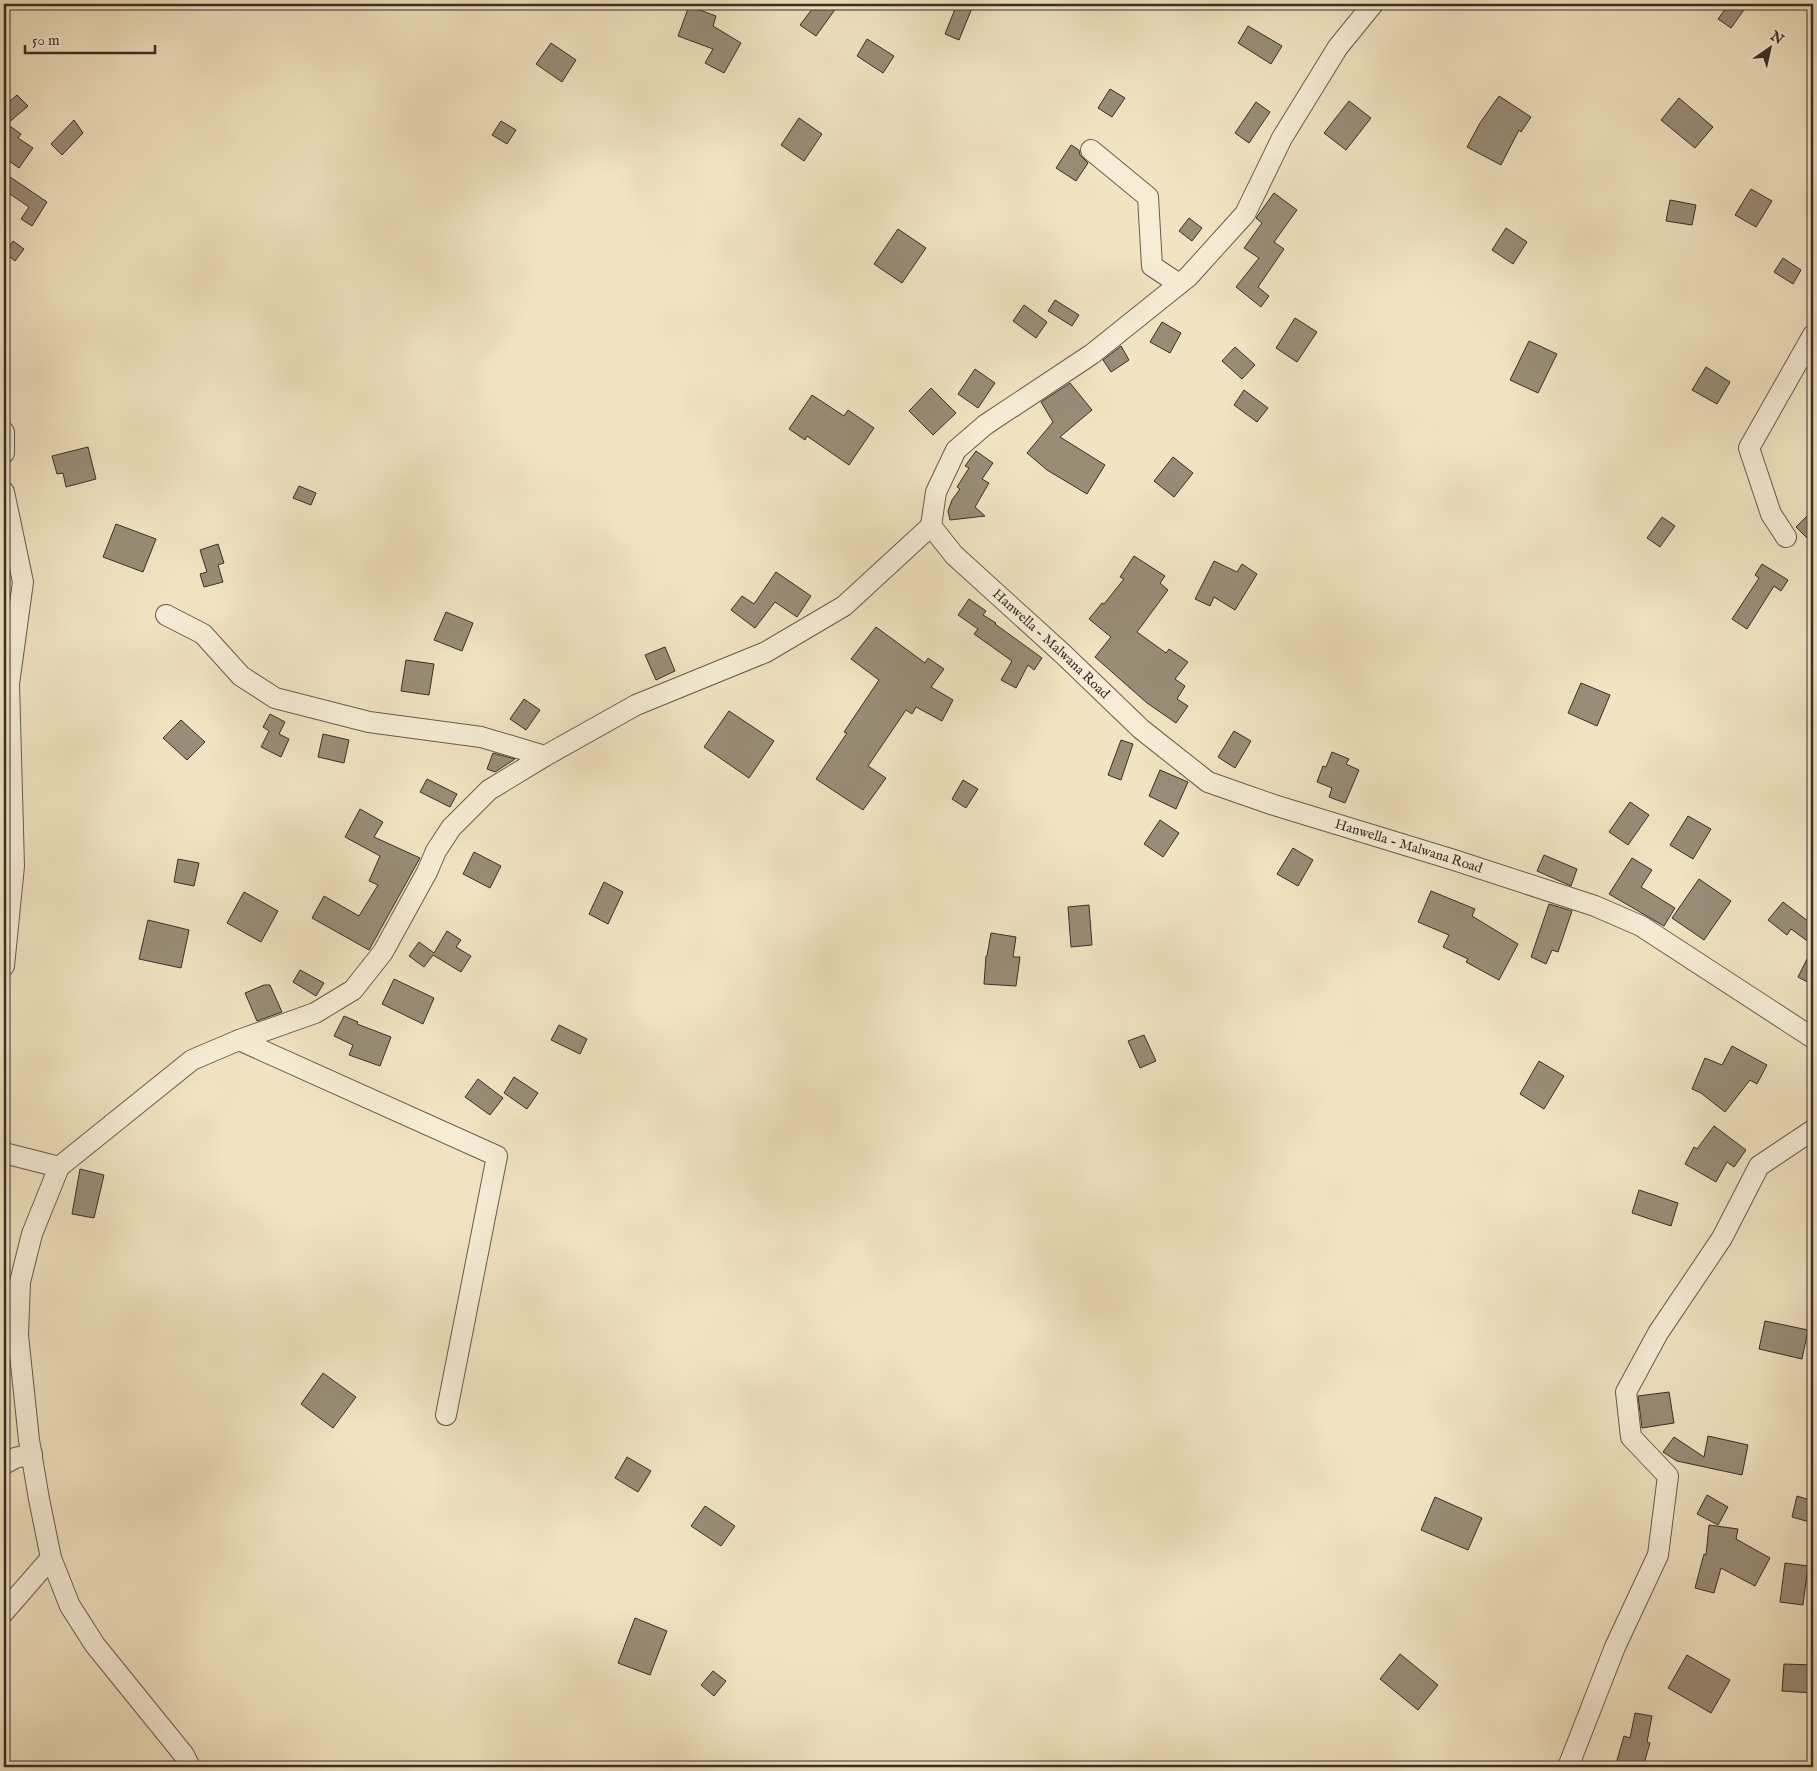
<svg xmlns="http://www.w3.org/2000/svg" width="1817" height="1771" font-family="'IM FELL English',serif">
<rect width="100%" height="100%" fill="#f2e4c2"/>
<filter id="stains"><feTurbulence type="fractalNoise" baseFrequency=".004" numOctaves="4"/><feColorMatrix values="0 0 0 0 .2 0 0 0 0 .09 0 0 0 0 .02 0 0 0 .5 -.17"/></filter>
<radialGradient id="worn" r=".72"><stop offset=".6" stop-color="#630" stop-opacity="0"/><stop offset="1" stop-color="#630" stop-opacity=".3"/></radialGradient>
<!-- building -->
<g fill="#998d78" stroke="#392e27">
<path d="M816 4H839L816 36 800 25Z"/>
<path d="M957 4 972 8 959 40 945 34Z"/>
<path d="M1729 4H1748L1731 28 1718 19Z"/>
<path d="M689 6 716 16 713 26 741 43 724 73 705 63 713 49 678 36Z"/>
<path d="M1248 26 1282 46 1271 64 1238 43Z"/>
<path d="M867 39 894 56 883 73 857 56Z"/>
<path d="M551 43 576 60 562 82 536 64Z"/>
<path d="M1110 89 1125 98 1112 117 1098 108Z"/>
<path d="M17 95 28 106 7 124 21 134 18 138 33 148 19 168 4 157V106Z"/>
<path d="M1499 96 1531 117 1521 132 1519 130 1501 165 1467 147 1480 123Z"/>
<path d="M1679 98 1713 127 1695 148 1661 120Z"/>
<path d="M1349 101 1371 118 1346 150 1324 133Z"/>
<path d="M1256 102 1270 112 1249 143 1235 133Z"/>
<path d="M799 118 822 134 804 161 781 145Z"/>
<path d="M74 120 83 133 62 155 51 144Z"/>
<path d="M501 121 516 130 507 144 492 135Z"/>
<path d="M1071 145 1079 150 1080 155 1088 163 1076 181 1056 168Z"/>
<path d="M10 177 47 202 32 226 21 219 29 207 4 190V186Z"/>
<path d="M1751 189 1772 201 1756 227 1735 215Z"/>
<path d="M1274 193 1297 210 1274 242 1284 249 1258 287 1269 296 1261 307 1236 287 1259 258 1244 248 1262 223 1256 218Z"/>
<path d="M1670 200 1696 205 1692 225 1666 221Z"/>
<path d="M1189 218 1202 228 1192 241 1179 231Z"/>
<path d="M1506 228 1527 242 1513 264 1492 250Z"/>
<path d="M898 229 926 248 902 283 874 264Z"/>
<path d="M13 241 24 249 15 261 5 253Z"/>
<path d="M1783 258 1801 270 1793 284 1774 272Z"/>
<path d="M1055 300 1079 315 1072 326 1048 311Z"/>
<path d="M1024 305 1047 322 1036 338 1013 321Z"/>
<path d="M1295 318 1317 332 1297 362 1276 348Z"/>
<path d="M1162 322 1181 333 1170 353 1150 342Z"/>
<path d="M1529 341 1557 354 1538 393 1510 380Z"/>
<path d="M1121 346 1129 360 1111 372 1103 360Z"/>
<path d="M1235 347 1255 365 1242 379 1222 361Z"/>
<path d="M1706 367 1730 382 1717 404 1692 390Z"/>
<path d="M975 369 995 383 978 408 958 394Z"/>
<path d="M1070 383 1092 410 1060 437 1105 465 1087 494 1047 470 1027 453 1053 422 1041 402Z"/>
<path d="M931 388 956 413 933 435 909 411Z"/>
<path d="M1244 390 1268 408 1257 422 1234 405Z"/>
<path d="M812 395 844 416 848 410 874 428 849 465 807 436 805 440 789 429Z"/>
<path d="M88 447 96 479 66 487 63 473 57 474 52 456Z"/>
<path d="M976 451 993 463 982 479 989 483 975 507 985 516 950 520 948 511 952 500 960 489 957 487 969 468 965 466Z"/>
<path d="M1173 457 1193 473 1174 497 1154 481Z"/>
<path d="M299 486 316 493 311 505 293 498Z"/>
<path d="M1813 510V544L1796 527Z"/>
<path d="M1662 517 1675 526 1660 547 1647 538Z"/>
<path d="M116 524 156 539 143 572 103 557Z"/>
<path d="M218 544 224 563 218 565 223 582 204 587 200 574 207 572 200 550Z"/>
<path d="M1134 556 1165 576 1160 583 1168 590 1137 632 1166 653 1169 649 1188 662 1175 679 1185 686 1177 699 1188 706 1176 723 1147 703 1095 657 1111 637 1089 619 1102 603 1104 604 1124 579 1120 577Z"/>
<path d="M1214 561 1237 572 1242 564 1257 574 1235 610 1214 597 1210 606 1195 599Z"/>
<path d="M1762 564 1788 580 1781 591 1774 586 1747 629 1732 619 1759 578 1755 575Z"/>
<path d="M776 572 811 596 797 617 775 602 755 628 731 610 742 596 754 604Z"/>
<path d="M969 599 986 611 983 615 996 623 995 624 1042 658 1034 670 1028 665 1016 688 1001 680 1012 661 974 634 978 629 958 615Z"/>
<path d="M446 612 473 623 462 651 434 640Z"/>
<path d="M876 627 925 663 928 658 944 669 931 687 953 700 942 721 916 707 912 714 906 710 868 766 886 778 863 810 816 779 847 733 844 732 879 680 851 659Z"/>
<path d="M665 647 675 671 656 680 645 655Z"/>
<path d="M406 660 434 664 429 695 401 691Z"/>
<path d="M1581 683 1610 695 1597 726 1568 713Z"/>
<path d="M524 699 540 710 526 730 510 719Z"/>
<path d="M729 711 774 741 749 778 704 747Z"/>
<path d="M270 714 285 722 279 734 289 739 281 757 261 747 269 731 263 727Z"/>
<path d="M181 720 205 742 187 760 163 738Z"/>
<path d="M1234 731 1251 741 1235 768 1218 757Z"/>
<path d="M323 734 349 740 344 763 318 757Z"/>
<path d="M1121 740 1133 744 1121 780 1108 775Z"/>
<path d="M1332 752 1349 759 1346 764 1359 770 1345 803 1329 797 1332 788 1317 782 1323 766 1326 767Z"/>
<path d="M493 753 515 759 495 772 487 769Z"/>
<path d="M1160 770 1188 782 1176 809 1149 796Z"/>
<path d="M427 779 457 794 450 807 420 792Z"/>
<path d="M963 780 978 789 966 808 952 799Z"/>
<path d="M1630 802 1649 815 1628 845 1609 832Z"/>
<path d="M360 809 383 822 374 837 420 858 369 950 312 918 324 896 359 916 378 885 369 881 380 856 345 837Z"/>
<path d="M1688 816 1711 829 1693 859 1670 845Z"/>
<path d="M1160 820 1179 833 1163 857 1144 844Z"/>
<path d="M1293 848 1313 860 1298 886 1277 874Z"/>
<path d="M474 852 501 866 490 888 463 874Z"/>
<path d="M1544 855 1577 869 1571 886 1537 871Z"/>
<path d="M1632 858 1652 870 1641 887 1675 908 1664 926 1609 894Z"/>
<path d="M178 859 199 863 194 886 174 882Z"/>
<path d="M1699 879 1731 901 1704 940 1672 918Z"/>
<path d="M604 882 623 892 608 924 589 914Z"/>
<path d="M1431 891 1475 909 1472 916 1518 944 1499 980 1466 962 1468 959 1443 947 1449 935 1418 922Z"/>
<path d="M244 892 278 911 261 942 227 923Z"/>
<path d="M1783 902 1813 925V945L1791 929 1787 935 1768 920Z"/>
<path d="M1549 904 1572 911 1558 952 1552 950 1546 964 1531 957Z"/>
<path d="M1089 905 1092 945 1071 947 1068 907Z"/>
<path d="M148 920 189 930 181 968 139 959Z"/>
<path d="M447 931 461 940 456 947 471 956 461 972 433 955 424 967 409 956 419 942 434 953Z"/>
<path d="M991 933 1016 937 1013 957H1020L1016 986 984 984 986 956H987Z"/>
<path d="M1813 947V985L1798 977Z"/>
<path d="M300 970 324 983 316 996 293 982Z"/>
<path d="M394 979 434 998 423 1024 382 1004Z"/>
<path d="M264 985H270L282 1012 257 1021 245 993Z"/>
<path d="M344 1016 358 1022 357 1024 391 1037 380 1066 349 1055 353 1045 334 1036Z"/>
<path d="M559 1025 587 1039 580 1054 551 1040Z"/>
<path d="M1144 1035 1156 1061 1140 1068 1128 1041Z"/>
<path d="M1732 1046 1767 1065 1757 1084 1750 1080 1725 1112 1701 1093 1692 1089 1705 1058 1722 1065Z"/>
<path d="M1539 1061 1564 1076 1544 1109 1520 1094Z"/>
<path d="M514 1077 538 1093 527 1109 504 1093Z"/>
<path d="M478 1079 503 1098 490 1115 465 1097Z"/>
<path d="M1714 1126 1746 1150 1734 1167 1727 1162 1716 1182 1685 1164 1694 1147 1697 1149Z"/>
<path d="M80 1169 104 1175 94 1218 72 1214Z"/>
<path d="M1639 1190 1678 1203 1671 1226 1632 1213Z"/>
<path d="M1765 1321 1808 1330 1802 1359 1759 1349Z"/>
<path d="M323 1373 356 1397 333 1428 301 1404Z"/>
<path d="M1669 1392 1674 1423 1642 1428 1638 1396Z"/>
<path d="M1708 1436 1748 1445 1742 1475 1677 1461 1663 1452 1674 1437 1704 1457Z"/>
<path d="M627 1457 651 1471 638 1492 615 1478Z"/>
<path d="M1707 1495 1728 1507 1718 1525 1697 1514Z"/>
<path d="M1797 1496 1813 1501V1523L1792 1517Z"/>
<path d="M1435 1497 1482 1518 1468 1550 1421 1530Z"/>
<path d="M705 1506 735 1526 721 1546 691 1526Z"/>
<path d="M1709 1525 1738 1529 1736 1539 1770 1558 1755 1586 1721 1568 1714 1593 1695 1588 1704 1554 1706 1555Z"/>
<path d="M1785 1563 1808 1566 1803 1605 1780 1602Z"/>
<path d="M635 1618 667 1631 650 1675 618 1663Z"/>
<path d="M1400 1654 1438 1685 1418 1710 1380 1679Z"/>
<path d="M1687 1655 1730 1680 1711 1713 1668 1688Z"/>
<path d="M1784 1664 1813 1665 1812 1693 1782 1691Z"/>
<path d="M713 1671 726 1681 714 1696 701 1685Z"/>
<path d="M1635 1713 1652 1716 1647 1742 1650 1743 1643 1767H1615L1624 1736 1630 1738Z"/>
</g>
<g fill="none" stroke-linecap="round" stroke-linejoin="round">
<defs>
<g id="minor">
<path id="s1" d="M1373 4 1338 47 1282 138 1245 214 1188 277 1092 354 985 425 956 450 936 492 931 526 954 555 1063 654 1141 729 1208 782 1274 805 1454 860 1595 906 1641 926 1813 1038"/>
<path d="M1091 150 1148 197 1152 266 1179 284"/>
<path d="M4 432V453"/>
<path d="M4 492 23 582 9 684 14 866 4 966"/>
<path d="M1786 537 1771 514 1749 448 1813 335"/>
<path d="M166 615 203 634 241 676 275 698 369 722 481 737 545 756"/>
<path d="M239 1040 497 1156 446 1415"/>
<path d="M4 1153 59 1167"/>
<path d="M4 1464 15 1458 32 1454"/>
<path d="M4 1612 51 1558"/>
<path d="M190 1767 184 1755 95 1645 70 1606 51 1558 39 1499 29 1440 18 1335 20 1282 32 1234 59 1167 192 1060 239 1040 315 1013 353 990 383 952 427 872 436 851 451 828 489 790 545 756 636 705 766 652 844 606 931 526"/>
<path d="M1568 1767 1615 1647 1658 1555 1668 1476 1631 1437 1626 1392 1658 1333 1722 1238 1759 1166 1813 1130"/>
</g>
</defs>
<!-- minor casing -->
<use href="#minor" stroke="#675c4e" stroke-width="22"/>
<!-- minor -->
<use href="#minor" stroke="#f7edd7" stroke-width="20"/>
</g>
<g text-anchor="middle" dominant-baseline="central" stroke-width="4" stroke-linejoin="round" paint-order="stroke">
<!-- street labels -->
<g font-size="14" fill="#392e27" stroke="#f7edd7">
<text stroke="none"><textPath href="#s1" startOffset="871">Hanwella - Malwana Road</textPath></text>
<text stroke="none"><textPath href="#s1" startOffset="1291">Hanwella - Malwana Road</textPath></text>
</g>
</g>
<!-- margin -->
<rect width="1817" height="1771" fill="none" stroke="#f2e4c2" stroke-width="20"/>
<rect x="5" y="5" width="1807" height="1761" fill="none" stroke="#392e27" stroke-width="2.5"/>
<rect x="10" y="10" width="1797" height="1751" fill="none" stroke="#392e27"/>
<!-- north arrow -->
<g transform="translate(1770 48) rotate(34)" stroke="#f7edd7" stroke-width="4" paint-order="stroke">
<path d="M0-4L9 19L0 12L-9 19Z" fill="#392e27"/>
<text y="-8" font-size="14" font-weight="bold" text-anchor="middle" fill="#392e27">N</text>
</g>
<!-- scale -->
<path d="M25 45v8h130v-8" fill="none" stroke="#392e27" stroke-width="2.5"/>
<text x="32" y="45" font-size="15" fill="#392e27" stroke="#f7edd7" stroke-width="4" paint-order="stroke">50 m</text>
<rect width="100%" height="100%" filter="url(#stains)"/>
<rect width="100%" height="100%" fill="url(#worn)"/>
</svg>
